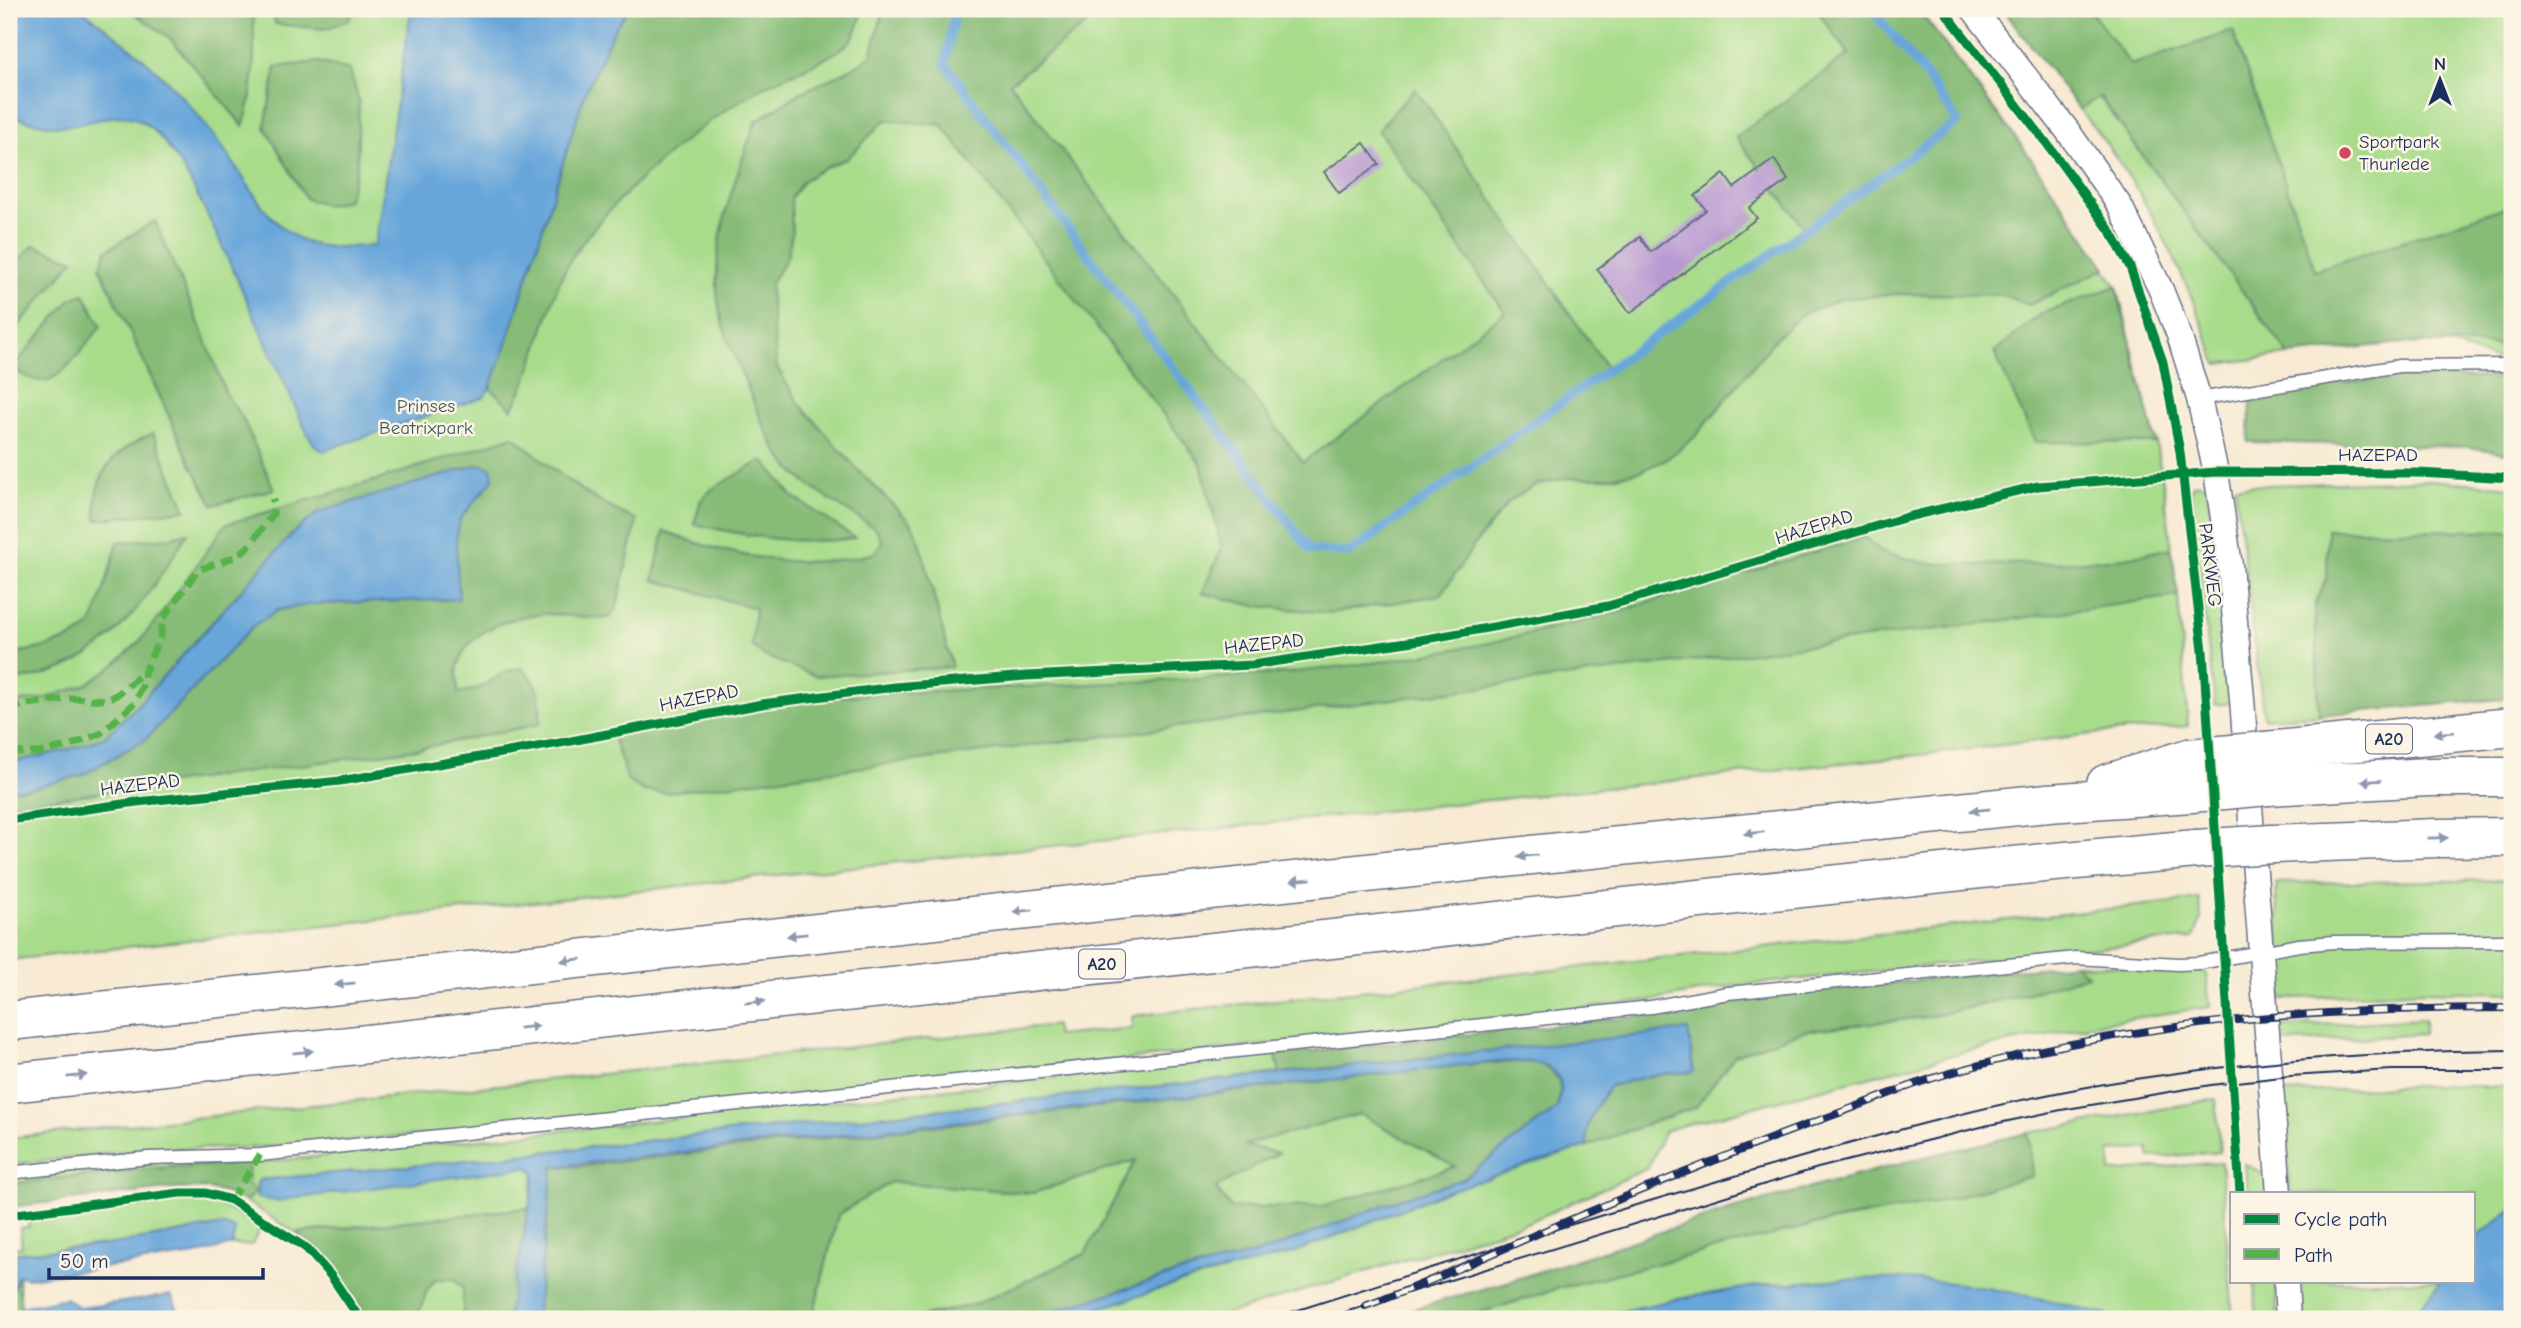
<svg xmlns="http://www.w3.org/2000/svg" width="2521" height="1328" font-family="'Comic Neue',sans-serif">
<rect width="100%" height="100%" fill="#fcf5e5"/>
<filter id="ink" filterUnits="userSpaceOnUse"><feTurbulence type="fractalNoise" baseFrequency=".0143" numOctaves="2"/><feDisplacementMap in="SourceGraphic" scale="14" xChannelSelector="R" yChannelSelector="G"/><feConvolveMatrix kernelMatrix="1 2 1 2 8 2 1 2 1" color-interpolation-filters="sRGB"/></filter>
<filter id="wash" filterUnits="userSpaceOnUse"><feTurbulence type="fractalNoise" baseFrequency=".00686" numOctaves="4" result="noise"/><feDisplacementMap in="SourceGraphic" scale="28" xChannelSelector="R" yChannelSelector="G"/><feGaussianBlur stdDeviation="1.57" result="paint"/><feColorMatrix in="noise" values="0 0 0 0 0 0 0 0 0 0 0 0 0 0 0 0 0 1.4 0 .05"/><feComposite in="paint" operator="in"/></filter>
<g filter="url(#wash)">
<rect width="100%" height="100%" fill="#f8ead3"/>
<!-- green -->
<g fill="#a8dc8b" stroke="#628674" stroke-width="2">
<path d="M9 9H1918L2027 153 2117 287 2156 443 2163 483 2178 596 2188 726 2108 732 1938 753 871 865 9 960Z"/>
<path d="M2064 9H2512V364L2292 297Z"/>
<path d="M2099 97 2282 343 2289 355 2217 364C2186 273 2142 183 2079 109Z"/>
<path d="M2431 480 2512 487V531L2327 530V577L2315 606 2319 715 2264 718 2235 486Z"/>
<path d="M2194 484H2202L2208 488 2233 703 2215 705 2190 489Z"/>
<path d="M2512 880V993L2424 991 2281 999 2276 883Z"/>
<path d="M2200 899 2201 919 2194 938 1726 987 1655 1000 1274 1044 432 1134 250 1148 148 1149 9 1165V1138L1055 1025 1057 1036 1132 1028V1016Z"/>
<path d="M2076 964 2201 970 2206 974 2210 1007 2086 1025V1027L1972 1050 1673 1128 1665 1131 1648 1168 1529 1222 1211 1319H1066L1182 1282 1293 1253 1442 1193 1587 1146 1696 1107 1735 1054 1802 1031 1933 1016 2033 992 2087 975Z"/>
<path d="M2424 1019V1034L2282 1043 2281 1027Z"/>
<path d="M1276 1054 1280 1073 420 1165 259 1180 528 1167 534 1172 529 1208 296 1233 245 1201 257 1192 248 1185 249 1163 134 1170 9 1184V1177L120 1165 266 1162Z"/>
<path d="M2434 1085 2512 1087V1210L2474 1239V1193H2290L2282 1093Z"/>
<path d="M2216 1099 2220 1152 2150 1158 2148 1148 2110 1152 2111 1172 2221 1162 2233 1319H2121L2045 1299 1976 1287 1905 1279H1845L1763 1285 1683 1298 1586 1319H1460L1563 1287 1759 1238 1821 1223 1864 1216 2032 1176 2028 1133Z"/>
<path d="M1360 1114 1456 1167 1323 1206 1231 1208 1215 1187 1277 1154 1242 1145Z"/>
<path d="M1137 1160 1085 1254 976 1304 912 1319H812L838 1215 891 1181 1033 1193Z"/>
<path d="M2245 1164 2267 1176 2268 1193H2247Z"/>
<path d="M186 1199 212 1201 261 1226 252 1245H232L235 1229 223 1225 107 1245 9 1254V1248L22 1247 20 1228 29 1227 28 1218Z"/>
<path d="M436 1279H455L463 1288V1319H417L427 1289Z"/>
<path d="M2254 1281H2275L2278 1319H2257Z"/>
<path d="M2297 1281H2441L2410 1319H2299Z"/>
</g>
<!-- forest -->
<g fill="#86bc77" stroke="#50766a" stroke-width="2" fill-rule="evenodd">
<path d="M128 9H253C254 48 257 89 243 126L170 38Z"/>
<path d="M274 9H354L349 20 325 29 275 24Z"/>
<path d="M629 9H864C860 18 858 31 852 39 838 58 782 76 759 89 723 110 687 137 656 165 625 193 576 241 561 279 543 322 535 369 512 409L490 388 505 349 584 95 614 29Z"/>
<path d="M884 9H1106L1010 83 1303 462 1505 312 1378 130 1415 88 1608 369 1805 229 1736 137 1849 54 1816 9H1918L2027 153 2106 268 2029 305 2003 295 1897 294 1841 299 1802 314 1776 338 1695 437 1664 461 1637 472 1606 478H1567L1535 485 1509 502 1475 544 1441 595 1330 613 1256 606 1202 593 1222 548 1201 464 942 125 885 120 848 158 824 168 803 181 791 198 792 234 787 257 770 285 772 318 777 367 798 402 857 469 912 524 920 542 952 667 816 676 764 656 752 646 755 608 653 580 664 531C728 557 808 572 875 553L882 542 877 530C848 510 814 493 790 468 773 450 759 415 750 393 739 366 724 336 719 307 709 243 735 180 756 121L800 93 853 68 871 55Z"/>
<path d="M2003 9H2089L2131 65 2233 31 2315 270 2512 205V345L2401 343 2289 355 2100 97 2079 109Z"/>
<path d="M318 62 350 70 359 102 357 167 348 200 328 205 306 199 265 127 276 67Z"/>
<path d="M155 221 204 335 226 394 243 419 274 489 213 505 191 464 100 267 107 250Z"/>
<path d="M34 245 74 260 9 337V270Z"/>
<path d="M2116 286 2156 443 2035 442 1994 352 2041 314Z"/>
<path d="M84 294 101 326C89 341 62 381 42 381 30 380 21 374 12 368L71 299Z"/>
<path d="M2403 376 2512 378V454L2467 447 2248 442 2252 393Z"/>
<path d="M153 433 186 510 96 520C96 509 95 496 98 486 107 457 128 445 153 433Z"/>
<path d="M514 436C553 470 590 501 637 520L616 610 608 618C584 620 563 613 542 614 511 616 466 631 458 666 456 674 458 685 458 693L479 688 507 671 522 668C542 685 540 700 540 724L417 749 9 805V790L31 788 82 775 146 739 253 626 278 610 312 604 458 599C457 575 451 544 459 521 463 509 476 499 485 491L319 512 293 533 137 706 103 738 71 749 9 763V703L43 699 87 684 113 666 139 642 166 608 226 524 384 478Z"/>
<path d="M763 460 792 496 855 538C800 546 747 536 694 524L701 500 712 489Z"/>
<path d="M2327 530 2512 531V698L2319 715 2315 606 2327 577Z"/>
<path d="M188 533C141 606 104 673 9 681V653C30 652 76 642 90 625 97 617 114 556 118 542L167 538Z"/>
<path d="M1864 537 1882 552 1925 563 1979 565 2070 562 2125 558 2171 548 2178 596 1993 622 663 793 644 791 628 781 612 734 794 700 869 694 1200 679 1288 673 1379 662 1490 643 1606 615Z"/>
<path d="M2076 964 2088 975 2033 992 1933 1016 1802 1031 1735 1055 1696 1107 1587 1146C1583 1122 1597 1105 1610 1086L1654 1075 1694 1072 1687 1031 1280 1073 1276 1055 1651 1015 1725 1000Z"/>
<path d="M1534 1061C1558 1072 1566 1083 1556 1109L1463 1179 1400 1199 1263 1252 1178 1273 1027 1319H912L976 1304 1085 1254 1136 1160 1033 1193 891 1182 838 1215 812 1319H536L552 1167 583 1166 1464 1065ZM1360 1114 1455 1167 1323 1206 1231 1208 1215 1188 1278 1153 1244 1145Z"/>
<path d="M2028 1133 2032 1176 1933 1203 1821 1223 1563 1287 1460 1319H1379L1510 1281 1729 1210 1925 1157Z"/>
<path d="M249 1163 248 1185 257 1192 245 1201 226 1193 203 1188 168 1189 9 1207V1184L134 1170Z"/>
<path d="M529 1208 507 1319H463V1288L455 1279H436L427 1290 417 1319H369C350 1288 325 1255 296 1233Z"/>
<path d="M18 1276 21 1307 20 1315 9 1317V1290L13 1289Z"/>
</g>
<!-- water -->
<g fill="#67a6da" stroke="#416a9c" stroke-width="2">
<path d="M9 9C23 9 67 6 78 9 90 13 110 32 121 40 161 71 197 111 226 152 249 184 268 227 306 242 326 250 354 247 375 245L411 9H629L614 29 584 95 505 349 490 388 484 397 323 451 315 446 307 433C283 380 259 326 234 272 215 233 178 139 139 120 117 109 89 125 66 126 45 127 28 121 9 115Z"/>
<path d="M480 464 491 468 493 479 460 519 456 541 459 599 312 604 278 610 253 626 146 739 82 775 31 788 9 790V763L71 749 103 738 137 706 293 533 319 512Z"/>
<path d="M1688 1030 1694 1072 1654 1075 1610 1086C1597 1105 1583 1122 1587 1146L1442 1193 1293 1253 1182 1282 1066 1319H1027L1178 1273 1263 1252 1400 1199 1463 1179 1556 1109C1582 1046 1498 1063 1464 1065L553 1167 536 1319H507L535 1178 534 1172 528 1167 276 1201 257 1198V1183L259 1180 420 1165Z"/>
<path d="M2512 1210V1319H2410L2441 1281H2474V1239Z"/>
<path d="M223 1225 235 1229 232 1245 196 1255 28 1278 18 1276 13 1289 9 1290V1254L107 1245Z"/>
<path d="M1845 1279C1865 1279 1885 1278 1904 1279 1978 1282 2050 1300 2121 1319H1586L1683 1298 1763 1285Z"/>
<path d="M171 1295 182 1319H9V1317L20 1314 21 1307 66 1298 80 1308Z"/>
</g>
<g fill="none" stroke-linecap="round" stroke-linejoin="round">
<!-- stream -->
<path stroke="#67a6da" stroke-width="9" d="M955 10 945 64 1310 550 1349 553 1958 122 1924 73 1871 9"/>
</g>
<g id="blocks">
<!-- building -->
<g fill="#b79ad1">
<path d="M1364 143 1379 164 1339 193 1324 172Z"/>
<path d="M1774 159 1788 180 1749 208 1757 218 1630 313 1597 269 1640 237 1651 252 1706 210 1695 196 1724 174 1734 188Z"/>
</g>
</g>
</g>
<g filter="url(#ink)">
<use href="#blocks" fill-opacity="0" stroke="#687087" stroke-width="2"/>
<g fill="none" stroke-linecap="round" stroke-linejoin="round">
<defs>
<g id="service">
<path d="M2199 399 2399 366 2512 365"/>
<path d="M9 1173 148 1158 260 1155 1651 1007 1728 993 2076 958 2179 964 2199 963 2299 945 2334 942 2512 941"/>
</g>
<g id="minor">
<path d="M1973 9 2067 130 2120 206 2161 290 2179 335 2199 399 2216 472 2230 565 2242 699 2279 1193"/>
<path d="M2286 1281 2288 1319"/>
</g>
<g id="motorway">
<path d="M2265 751 2512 727"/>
<path d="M2106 784 2189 758"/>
<path d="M2268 786 2428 777H2512"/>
<path d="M2272 844 2437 838 2512 837"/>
<path d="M9 1021 1541 854 2048 803 2191 793"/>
<path d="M9 1083 1727 896 1980 869 2196 849"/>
</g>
</defs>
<!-- service casing -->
<use href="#service" stroke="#687087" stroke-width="15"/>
<!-- minor casing -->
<use href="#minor" stroke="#687087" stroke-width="27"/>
<!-- motorway casing -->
<use href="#motorway" stroke="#687087" stroke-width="41"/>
<!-- service -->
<use href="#service" stroke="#fff" stroke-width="12"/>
<!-- minor -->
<use href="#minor" stroke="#fff" stroke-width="24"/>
<!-- motorway -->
<use href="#motorway" stroke="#fff" stroke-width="38"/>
<!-- tram -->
<g stroke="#1b2f5e" stroke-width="2">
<path d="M1270 1319C1435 1266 1600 1214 1767 1167 1888 1132 2010 1098 2135 1079 2260 1060 2386 1051 2512 1050"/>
<path d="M1322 1319 1818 1168 1989 1125 2061 1110 2211 1085 2290 1076 2392 1070H2512"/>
</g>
<defs>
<path id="rail" d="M1365 1306C1424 1285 1480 1259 1537 1234 1637 1191 1737 1150 1839 1113 1872 1101 1906 1086 1940 1076 2125 1021 2321 1008 2512 1008"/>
</defs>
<!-- rail casing -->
<use href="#rail" stroke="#1b2f5e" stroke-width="8"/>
<!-- rail -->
<use href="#rail" stroke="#fcf5e5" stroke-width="5" stroke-dasharray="16" stroke-linecap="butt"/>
<defs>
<g id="motorway-bridge">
<path d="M2189 758 2265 751"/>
<path d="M2191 793 2268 786"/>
<path d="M2196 849 2272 844"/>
</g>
</defs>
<!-- motorway-bridge casing -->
<use href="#motorway-bridge" stroke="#687087" stroke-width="41" stroke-linecap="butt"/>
<!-- motorway-bridge -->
<use href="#motorway-bridge" stroke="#fff" stroke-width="38"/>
<!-- quiet -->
<g stroke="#55b248" stroke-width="7" stroke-dasharray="14 7" stroke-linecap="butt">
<path d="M9 713 21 705 74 698 106 700 118 694 145 671"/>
<path d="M9 752 38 753 71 745 100 734 135 703 142 687 145 671 161 634 162 620 198 570 237 556 249 546 273 514V499"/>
<path d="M231 1200 260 1155"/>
</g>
<defs>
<g id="cycleway">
<path d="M1943 9 2045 141 2111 232 2130 267 2163 362 2180 452 2203 651 2240 1193"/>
<path d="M9 820 137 802 340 781 566 742 762 704 894 687 1026 676 1252 665 1421 640 1608 606 1907 517 2038 486 2216 472 2418 473 2512 478"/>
<path d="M9 1215 180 1193H206L231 1200 306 1248 331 1276 360 1319"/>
</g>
</defs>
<!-- cycleway casing -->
<use href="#cycleway" stroke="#fcf5e5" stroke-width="13"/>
<!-- cycleway -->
<use href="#cycleway" stroke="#00873e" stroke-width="9"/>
</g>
<!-- one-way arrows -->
<defs><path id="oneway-solid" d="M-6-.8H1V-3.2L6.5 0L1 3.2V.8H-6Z" transform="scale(1.75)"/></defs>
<g fill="#8d97ae">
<use href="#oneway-solid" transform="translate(2444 733) rotate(174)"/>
<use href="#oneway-solid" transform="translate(2371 781) rotate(177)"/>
<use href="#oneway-solid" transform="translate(1980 810) rotate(174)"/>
<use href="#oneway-solid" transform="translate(1754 833) rotate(174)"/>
<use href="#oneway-solid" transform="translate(2438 838) rotate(-1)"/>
<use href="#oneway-solid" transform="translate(1527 856) rotate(174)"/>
<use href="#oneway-solid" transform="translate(1301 880) rotate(174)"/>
<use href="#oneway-solid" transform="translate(1023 911) rotate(174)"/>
<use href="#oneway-solid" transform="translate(797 935) rotate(174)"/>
<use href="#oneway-solid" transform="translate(571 960) rotate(174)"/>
<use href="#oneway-solid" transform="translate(345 984) rotate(174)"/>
<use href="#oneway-solid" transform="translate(755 1002) rotate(-6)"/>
<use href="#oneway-solid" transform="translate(529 1027) rotate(-6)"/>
<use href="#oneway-solid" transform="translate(303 1052) rotate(-6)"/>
<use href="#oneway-solid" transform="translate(77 1076) rotate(-6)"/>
</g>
</g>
<!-- markers -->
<circle fill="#d1495b" stroke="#fcf5e5" stroke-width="2.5" cx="2345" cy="153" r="7"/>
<g text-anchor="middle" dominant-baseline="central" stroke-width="5" stroke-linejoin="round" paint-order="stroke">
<!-- shield labels -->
<g fill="#fcf5e5" stroke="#5e6a86" stroke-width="2">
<rect x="2366" y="724.5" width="46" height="29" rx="5"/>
<rect x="1079" y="949.5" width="46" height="29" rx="5"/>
</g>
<g font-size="18" font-weight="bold" fill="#1b2f5e">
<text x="2389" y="739">A20</text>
<text x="1102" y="964">A20</text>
</g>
<!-- poi labels -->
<g font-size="19" fill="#1b2f5e" stroke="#fcf5e5" text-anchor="start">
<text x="2359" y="142">Sportpark<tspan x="2359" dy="22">Thurlede</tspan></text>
</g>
<!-- park labels -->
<g font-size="19" fill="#3e5a69" stroke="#fcf5e5">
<text x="426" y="406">Prinses<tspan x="426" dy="22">Beatrixpark</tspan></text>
</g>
<!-- street labels -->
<g font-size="19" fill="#1b2f5e" stroke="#fcf5e5">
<text x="2378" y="455">HAZEPAD</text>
<text transform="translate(1814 527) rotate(-17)">HAZEPAD</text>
<text transform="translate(2210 565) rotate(83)">PARKWEG</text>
<text transform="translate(1264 644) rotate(-6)">HAZEPAD</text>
<text transform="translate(699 698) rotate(-11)">HAZEPAD</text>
<text transform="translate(140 785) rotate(-7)">HAZEPAD</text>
</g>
</g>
<!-- margin -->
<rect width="2521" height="1328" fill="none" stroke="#fcf5e5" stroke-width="35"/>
<!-- legend -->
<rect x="2230" y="1192" width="245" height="91" fill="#fcf5e5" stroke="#a2a6af" stroke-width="2"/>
<rect x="2244" y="1214" width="35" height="10" fill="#00873e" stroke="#a2a6af" stroke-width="2"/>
<text x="2294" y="1226" font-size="21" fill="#1b2f5e">Cycle path</text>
<rect x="2244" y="1249" width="35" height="10" fill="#55b248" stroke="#a2a6af" stroke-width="2"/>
<text x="2294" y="1262" font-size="21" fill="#1b2f5e">Path</text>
<!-- north arrow -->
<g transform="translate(2440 80)" stroke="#fcf5e5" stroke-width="5" paint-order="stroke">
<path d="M0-5L12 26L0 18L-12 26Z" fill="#1b2f5e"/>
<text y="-10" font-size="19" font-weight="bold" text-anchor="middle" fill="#1b2f5e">N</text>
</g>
<!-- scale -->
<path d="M49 1268v10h214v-10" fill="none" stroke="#1b2f5e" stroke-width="3.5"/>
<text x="60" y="1268" font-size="21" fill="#1b2f5e" stroke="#fcf5e5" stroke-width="5" paint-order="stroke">50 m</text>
</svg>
